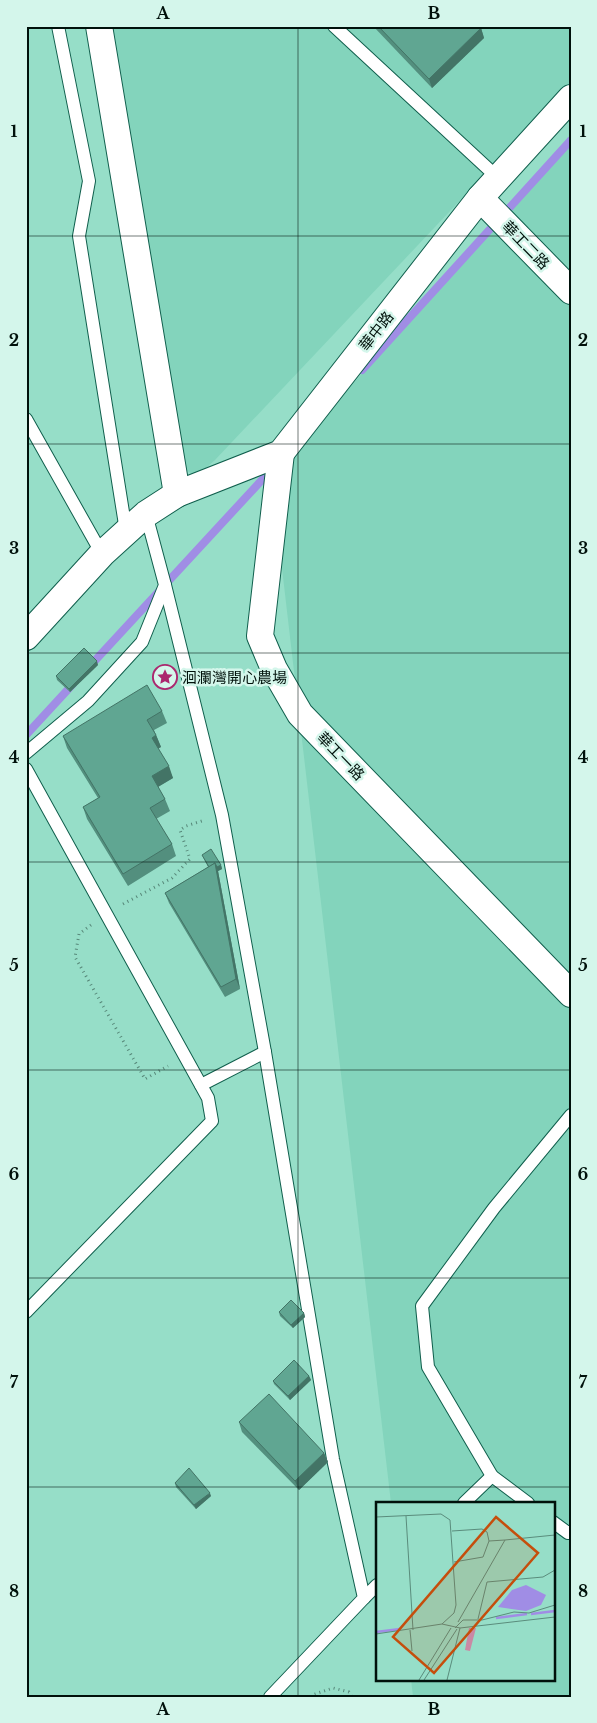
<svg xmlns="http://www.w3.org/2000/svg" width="597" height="1723" font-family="'Libre Baskerville','Noto Sans TC',serif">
<rect width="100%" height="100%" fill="#96dec8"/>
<!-- built -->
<g fill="#83d4bc">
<path d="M111 26H571V83L215 460 196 477 182 467Z"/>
<path d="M571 143V1697H413L411 1679H553V1503H391L271 474Z"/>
</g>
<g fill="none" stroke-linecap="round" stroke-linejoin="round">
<!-- stream -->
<g stroke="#a08de5" stroke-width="8">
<path d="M362 370 571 140"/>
<path d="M90 666 272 469"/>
<path d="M26 735 73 684"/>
</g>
<defs>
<g id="service">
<path d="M58 26 89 181 79 236 126 531"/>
<path d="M334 26 498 178"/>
<path d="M26 419 102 554"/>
<path d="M165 585 222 815 265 1052 333 1459 364 1598 270 1697"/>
<path d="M26 753 88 701 142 642 165 585 146 514"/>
<path d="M26 769 208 1098 212 1121 26 1312"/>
<path d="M201 1085 265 1052"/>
<path d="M464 1503 492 1476"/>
<path d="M528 1503 492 1476 428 1367 422 1306 494 1208 571 1115"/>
<path d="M553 1522 568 1533 571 1532"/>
<path d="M364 1598 377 1585"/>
</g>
<g id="minor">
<path d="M99 26 177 494"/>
<path d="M480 198 571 291"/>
<path d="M281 453 260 636 274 669 300 714 571 994"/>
<path d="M26 637 102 554 146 514 177 494 281 453 480 198 571 98"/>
</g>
</defs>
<!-- service casing -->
<use href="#service" stroke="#105f4d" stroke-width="14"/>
<!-- minor casing -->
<use href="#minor" stroke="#105f4d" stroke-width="28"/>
<!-- path -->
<g stroke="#578879" stroke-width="3" stroke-dasharray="1 4" stroke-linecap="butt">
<path d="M123 904 172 878 190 859 180 830 186 826 205 820"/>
<path d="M91 925 79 934 75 957 145 1079 168 1066"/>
<path d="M311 1697 312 1695 333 1688 349 1692 352 1697"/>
</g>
<!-- service -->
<use href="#service" stroke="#fff" stroke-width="12"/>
<!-- minor -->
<use href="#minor" stroke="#fff" stroke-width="26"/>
</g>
<!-- wall -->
<g fill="#538f7e">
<path d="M373 26H478L481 28 484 38 432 88Z"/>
<path d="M98 665 70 692 57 680 56 676Z"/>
<path d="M162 711 167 723 154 730 161 747 158 748 173 778 158 787 165 799 170 811 156 819 172 844 176 856 128 886 87 819 83 807 98 798 67 748 63 736Z"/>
<path d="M202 855 221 865 222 869 218 871 240 989 225 997 169 903 165 893 208 867Z"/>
<path d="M279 1312 304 1313 305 1317 293 1328 280 1316Z"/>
<path d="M309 1376 311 1380 290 1400 274 1384 273 1381Z"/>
<path d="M239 1422 324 1453 328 1462 299 1490 242 1432Z"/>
<path d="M175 1483 211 1496 196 1509 176 1487Z"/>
</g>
<!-- shaded-wall -->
<g fill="#437466">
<path d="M481 28 484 38 432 88 429 79Z"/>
<path d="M97 661 98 665 70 692 69 689Z"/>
<path d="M156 735 161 747 156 750 152 738Z"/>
<path d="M169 766 173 778 156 788 152 776Z"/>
<path d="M215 863 221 865 222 869 218 871 240 989 236 979Z"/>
<path d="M304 1313 305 1317 293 1328 291 1325Z"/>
<path d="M309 1376 311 1380 290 1400 288 1396Z"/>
<path d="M324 1453 328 1462 299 1490 295 1481Z"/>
<path d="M210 1493 211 1496 196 1509 194 1505Z"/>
</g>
<!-- building -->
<g fill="#60a692" stroke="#437466">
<path d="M378 26H478L481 28 429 79Z"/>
<path d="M84 648 97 661 69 689 56 676Z"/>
<path d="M147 685 162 711 147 720 156 735 152 738 169 766 152 776 165 799 150 808 172 844 123 874 83 807 100 797 63 736Z"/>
<path d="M211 849 221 865 217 867 215 863 209 867 202 855Z"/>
<path d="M215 863 236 979 221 987 165 893Z"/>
<path d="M291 1300 304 1313 291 1325 279 1312Z"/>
<path d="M294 1360 309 1376 288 1396 273 1381Z"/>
<path d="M269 1394 324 1453 295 1481 239 1422Z"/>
<path d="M189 1468 210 1493 194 1505 175 1483Z"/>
</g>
<!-- grid -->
<path fill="none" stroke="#00110b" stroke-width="1" stroke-opacity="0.55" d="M298 26V1697M26 236H571M26 444H571M26 653H571M26 862H571M26 1070H571M26 1278H571M26 1487H571"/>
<!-- icons -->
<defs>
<symbol id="sight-ring" viewBox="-11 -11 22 22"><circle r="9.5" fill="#d4f6eb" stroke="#ab266e" stroke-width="1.5"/><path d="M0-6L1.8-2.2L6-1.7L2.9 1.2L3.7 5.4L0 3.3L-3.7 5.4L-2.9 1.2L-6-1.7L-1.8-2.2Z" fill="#ab266e"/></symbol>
</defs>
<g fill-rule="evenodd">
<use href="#sight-ring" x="151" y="663" width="28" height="28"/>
</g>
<g text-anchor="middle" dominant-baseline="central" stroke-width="5" stroke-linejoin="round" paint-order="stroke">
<!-- street labels -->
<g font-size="15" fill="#00110b" stroke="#d4f6eb">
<text transform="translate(526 245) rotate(46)">華工二路</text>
<text transform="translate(376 331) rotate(-52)">華中路</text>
<text transform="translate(341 756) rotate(46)">華工一路</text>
</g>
<!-- poi labels -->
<g font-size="15" fill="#00110b" stroke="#d4f6eb" text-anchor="start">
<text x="182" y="677">洄瀾灣開心農場</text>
</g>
</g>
<!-- overview -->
<g transform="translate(376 1502)">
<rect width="179" height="179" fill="#96dec8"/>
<path d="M93 126H100L94 149 89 148Z" fill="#ca89a4"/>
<path d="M150 83 170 93 165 103 150 109 122 105 136 88Z" fill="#a08de5"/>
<path fill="none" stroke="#a08de5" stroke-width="2.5" d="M155 112 179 109M120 116 151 112M0 130 24 127"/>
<path fill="none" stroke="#5a8c7c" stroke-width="1" d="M30 14 37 128M0 15 65 12 74 18 80 103 78 111 66 122M76 29 106 27 111 30 113 39 107 55 78 60M113 39 129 38M102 117 111 80 167 75 179 68M82 120 129 38 179 33M79 126 87 118H106L138 110 153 111 179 103M34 128 36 149M0 132 66 122 84 126 179 115M43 178 75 126M48 178 81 127M71 178 84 126"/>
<path fill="#c54e0c" fill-opacity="0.15" stroke="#c54e0c" stroke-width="2.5" d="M120 15 162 51 58 171 17 135Z"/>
<rect width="179" height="179" fill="none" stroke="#00110b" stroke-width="2.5"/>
</g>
<!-- border -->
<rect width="597" height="1723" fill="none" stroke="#d4f6eb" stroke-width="55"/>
<rect x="28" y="28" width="542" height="1668" fill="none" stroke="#00110b" stroke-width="2"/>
<g font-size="16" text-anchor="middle" font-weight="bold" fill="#00110b">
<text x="163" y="19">A</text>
<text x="434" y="19">B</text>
<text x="14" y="137">1</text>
<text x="583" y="137">1</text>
<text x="14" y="346">2</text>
<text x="583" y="346">2</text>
<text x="14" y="554">3</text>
<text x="583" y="554">3</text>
<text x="14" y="763">4</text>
<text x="583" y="763">4</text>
<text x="14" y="971">5</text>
<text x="583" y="971">5</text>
<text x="14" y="1180">6</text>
<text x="583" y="1180">6</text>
<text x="14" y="1388">7</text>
<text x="583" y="1388">7</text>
<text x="14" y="1597">8</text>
<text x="583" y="1597">8</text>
<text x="163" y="1715">A</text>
<text x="434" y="1715">B</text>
</g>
</svg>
